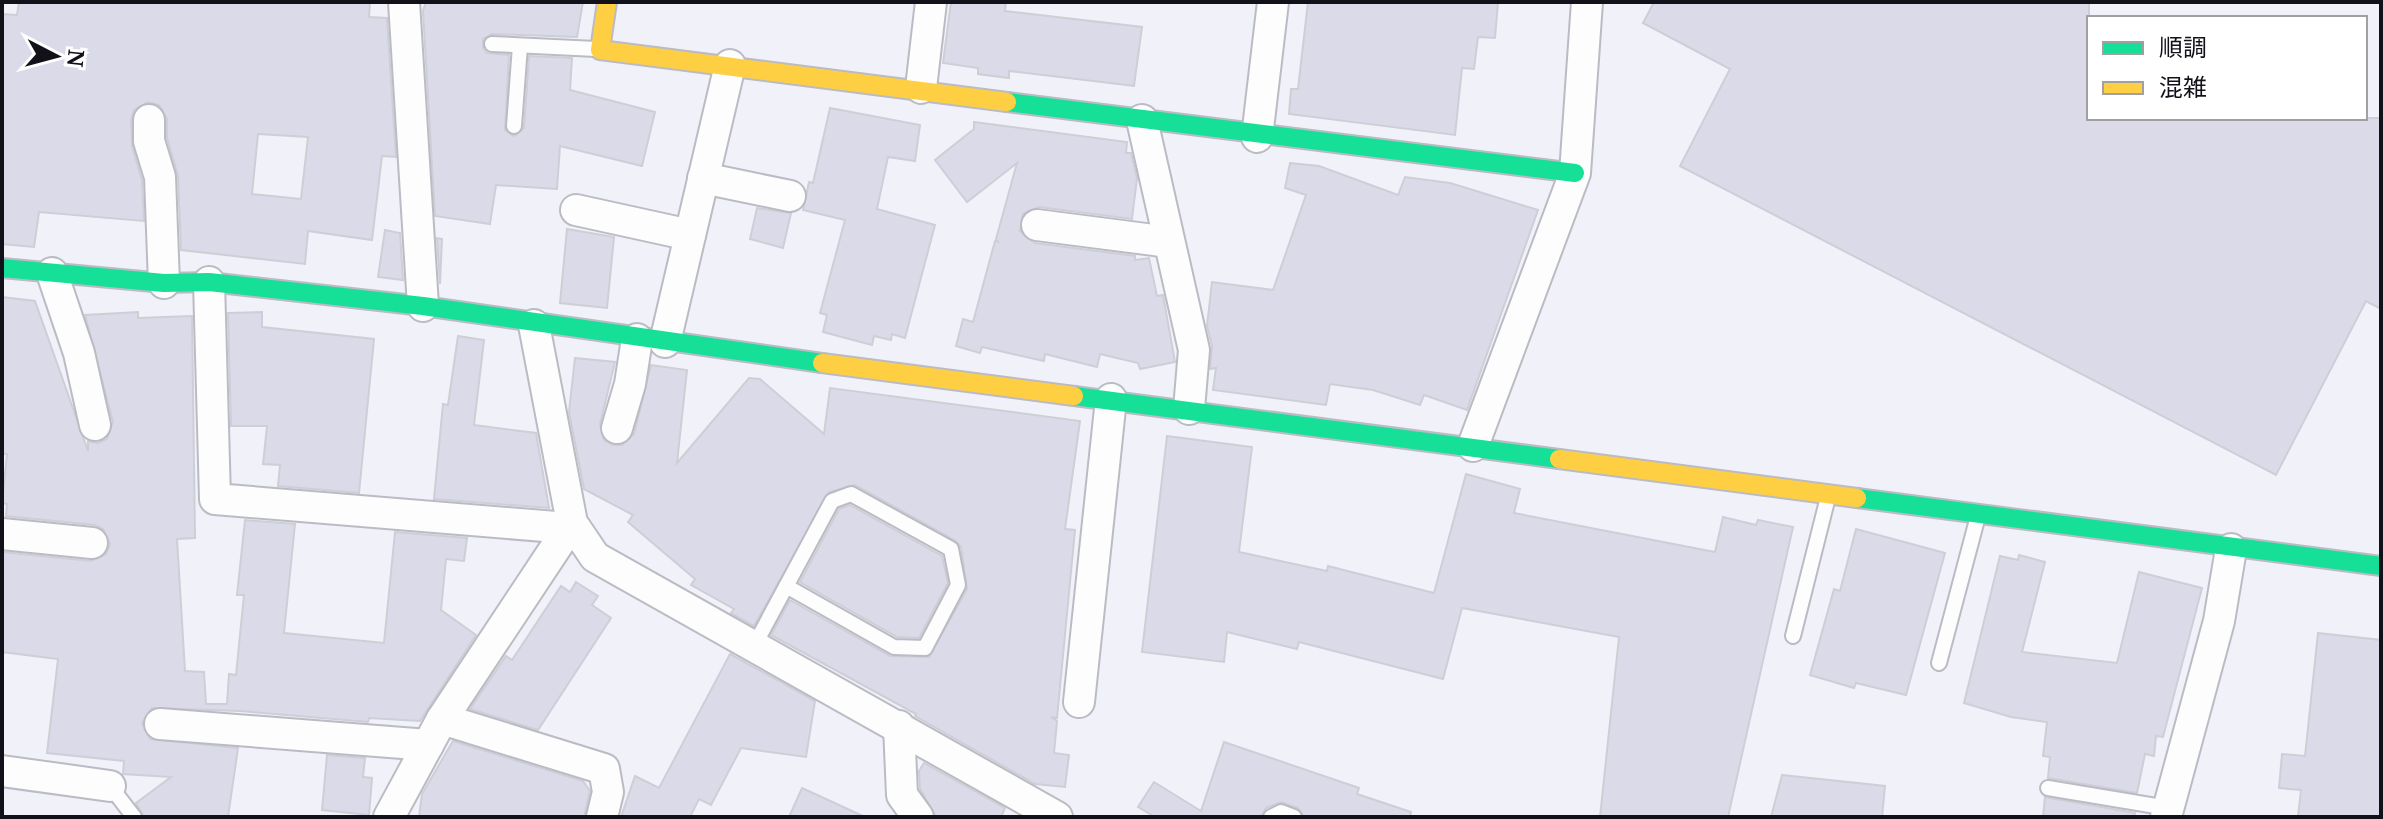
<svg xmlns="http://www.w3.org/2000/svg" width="2383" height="819" font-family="'Noto Serif','Noto Sans JP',serif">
<rect width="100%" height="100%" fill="#f1f1fa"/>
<!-- building -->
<g fill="#dbdae8" stroke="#ceced7" stroke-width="2" fill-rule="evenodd">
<path d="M19 2H370L369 17 387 18 396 157 382 156 372 240 308 231 305 264 181 250 178 176 167 138V119L159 105 148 102 134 110 131 120 132 146 142 180 144 221 39 212 34 247 2 244V14L17 15ZM258 134 308 137 301 199 252 194Z"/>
<path d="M426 2H583L577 37 492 34 483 39V48L487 53 509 55 505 130 514 136 524 128 529 56 572 58 570 90 655 112 642 166 560 146 557 189 496 185 490 224 435 216 423 11Z"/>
<path d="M951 2H1006L1005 11 1142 27 1134 86 1009 71V78L978 74V68L943 63Z"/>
<path d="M1308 2H1498L1495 38 1478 37 1474 69 1462 68 1455 135 1289 114 1291 89H1298Z"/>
<path d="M1654 2H2089V118H2381V309L2366 301 2276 475 1680 166 1730 69 1643 23Z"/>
<path d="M830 108 920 125 915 161 888 157 877 209 935 225 905 338 892 334 891 340 874 336 872 345 823 332 827 315 820 313 845 220 803 210 809 182 813 183Z"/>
<path d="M974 122 1127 142 1126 153H1131L1137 178 1132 219 1039 207 1023 214 1020 231 1035 243 1135 256V260L1149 258 1157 296 1163 295 1175 362 1140 369 1138 363 1100 354 1097 367 1045 354 1044 361 982 347 980 353 956 346 963 319 973 322 995 241 998 242 996 239 1017 163 967 202 935 160 974 129Z"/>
<path d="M1290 163 1319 166 1398 195 1405 177 1450 183 1538 210 1467 410 1424 395 1420 405 1373 390 1330 384 1326 405 1213 390 1216 368 1210 369 1212 346 1207 326 1212 282 1273 290 1306 195 1285 188Z"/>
<path d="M757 208 791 213 783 248 750 239Z"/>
<path d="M567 229 614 237 607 308 560 303Z"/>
<path d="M385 230 400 233 403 280 378 277Z"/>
<path d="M437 238 442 239 440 284Z"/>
<path d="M2 297 35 301 88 451V441L98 443 107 439 113 422 85 315 138 312V318L192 316 195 538 177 539 185 671 204 672 206 704H227L229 674 236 675 244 595H237L245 520 295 524 284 633 384 643 395 532 467 538 464 561 446 559 441 610 476 635 420 721 369 718 368 722 240 711 152 708 142 723 150 739 238 748 228 817H144L136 803 171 777 123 774 124 761 47 753 58 659 2 652V552L91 561 106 554 110 544 103 529 95 525 6 516 7 504 2 503 7 454H2Z"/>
<path d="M262 312V327L374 339 359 493 278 486 280 465 263 464 267 426H231L228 313Z"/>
<path d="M458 336 484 340 474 425 536 433 549 508 434 499 443 404 448 405Z"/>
<path d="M575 358 615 362 600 424 604 440 613 445H622L634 434 651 365 687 370 677 463 749 378 760 379 824 434 830 388 1080 421 1065 529 1075 530 1057 718 1051 717 1057 721 1054 753 1069 755 1065 787 1035 784 915 716 916 714 771 635 790 600 890 656 929 657 967 589 961 547 956 541 855 485 829 492 754 626 731 613 734 609 691 585 695 579 628 522 633 515 584 489 569 412Z"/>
<path d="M1167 436 1252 447 1239 552 1327 571 1328 566 1434 593 1466 474 1520 489 1514 513 1715 552 1723 517 1756 525 1758 520 1793 527 1728 817H1600L1619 637 1462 608 1443 679 1299 642 1297 649 1227 632 1224 662 1142 652Z"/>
<path d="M850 505 942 556 948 583 919 638 897 637 800 582 839 509Z"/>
<path d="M1856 529 1945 553 1906 695 1856 683 1854 688 1810 675 1834 589 1840 591Z"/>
<path d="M2019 555 2045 562 2022 652 2117 663 2139 572 2202 588 2163 737 2156 736 2154 756 2145 754 2137 793 2048 778 2050 757 2043 756 2047 722 2011 717 1964 703 2000 556 2018 560Z"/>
<path d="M576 582 598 596 592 605 611 618 538 730 470 709 506 656 512 660 561 586 570 592Z"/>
<path d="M2318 633 2381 640V817H2298L2301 790 2279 788 2282 754 2305 756Z"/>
<path d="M730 654 815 701 806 757 741 748 711 805 699 799 690 817H621L635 776 659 788Z"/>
<path d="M453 741 583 781 590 791 584 817H419L422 794Z"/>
<path d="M1224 742 1359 788 1357 794 1411 812 1410 817H1304L1298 808 1281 802 1266 808 1261 817H1155L1138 807 1154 782 1201 811Z"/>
<path d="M327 755 365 758 363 777 372 778 369 815 322 810Z"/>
<path d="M924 763 1005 808 1001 817H936L920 789 919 771Z"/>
<path d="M1782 775 1885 786 1882 817H1771Z"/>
<path d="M802 788 865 817H789Z"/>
<path d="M2045 797 2135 813 2134 817H2043Z"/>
</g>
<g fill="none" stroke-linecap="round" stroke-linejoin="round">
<defs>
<g id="lane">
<path d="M492 44 596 49"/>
<path d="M514 126 520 46"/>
<path d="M1793 636 1828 497"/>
<path d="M754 646 832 501 851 494 951 549 958 585 925 648 894 647 786 586"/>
<path d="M1939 663 1978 516"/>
<path d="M110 786 134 817"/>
<path d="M2048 788 2168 808"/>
<path d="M1271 817 1281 812 1294 817"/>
</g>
<g id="street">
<path d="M404 2 423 306"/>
<path d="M921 88 931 2"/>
<path d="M149 120V141L160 177 164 283"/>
<path d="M1142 120 1194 350 1189 409"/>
<path d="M1257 137 1273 2"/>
<path d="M703 178 790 196"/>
<path d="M576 210 690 235"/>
<path d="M1037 225 1169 242"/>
<path d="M52 273 79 353 95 425"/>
<path d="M209 282 215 499 568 528"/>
<path d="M534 325 572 523 595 557 1057 817"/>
<path d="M665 342 730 65"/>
<path d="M617 428 630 384 637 339"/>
<path d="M1473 446 1575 173 1587 2"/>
<path d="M2 534 92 543"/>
<path d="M1079 702 1111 399"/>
<path d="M442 719 604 769 608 792 602 817"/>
<path d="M160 724 428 745"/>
<path d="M899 726 902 795 918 817"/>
<path d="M2 771 110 786"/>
<path d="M389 817 442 719 572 523"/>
<path d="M2166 817 2219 621 2231 549"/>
</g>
<g id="fast">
<path d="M1007 102 1575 173"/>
<path d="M2 268 164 283 209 282 423 306 822 363"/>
<path d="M1074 396 1559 459"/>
<path d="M1857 498 2381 566"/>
</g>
<g id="slow">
<path d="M607 2 600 50 1007 102"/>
<path d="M822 363 1074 396"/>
<path d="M1559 459 1857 498"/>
</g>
</defs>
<!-- lane casing -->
<use href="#lane" stroke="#bbbbc4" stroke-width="18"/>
<!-- street casing -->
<use href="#street" stroke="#bbbbc4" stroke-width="34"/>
<!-- fast casing -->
<use href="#fast" stroke="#bbbbc4" stroke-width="22"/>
<!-- slow casing -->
<use href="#slow" stroke="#bbbbc4" stroke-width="22"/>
<!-- lane -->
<use href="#lane" stroke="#fdfdfe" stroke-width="14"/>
<!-- street -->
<use href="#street" stroke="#fdfdfe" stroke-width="30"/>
<!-- fast -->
<use href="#fast" stroke="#16e098" stroke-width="18"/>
<!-- slow -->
<use href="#slow" stroke="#ffcf43" stroke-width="18"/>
</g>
<!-- border -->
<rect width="2383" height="819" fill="none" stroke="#12111a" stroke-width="8"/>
<!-- legend -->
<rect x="2087" y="16" width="280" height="104" fill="#ffffff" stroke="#a0a0a3" stroke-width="2"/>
<rect x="2103" y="42" width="40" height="12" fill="#16e098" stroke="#a0a0a3" stroke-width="2"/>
<text x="2159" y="56" font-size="24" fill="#12111a">順調</text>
<rect x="2103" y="82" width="40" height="12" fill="#ffcf43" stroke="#a0a0a3" stroke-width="2"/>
<text x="2159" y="96" font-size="24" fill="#12111a">混雑</text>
<!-- north arrow -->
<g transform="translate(56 56) rotate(96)" stroke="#ffffff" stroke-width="6" paint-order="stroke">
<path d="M0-6L14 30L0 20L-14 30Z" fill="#12111a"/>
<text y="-12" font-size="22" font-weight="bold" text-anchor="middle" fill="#12111a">N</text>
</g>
</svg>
